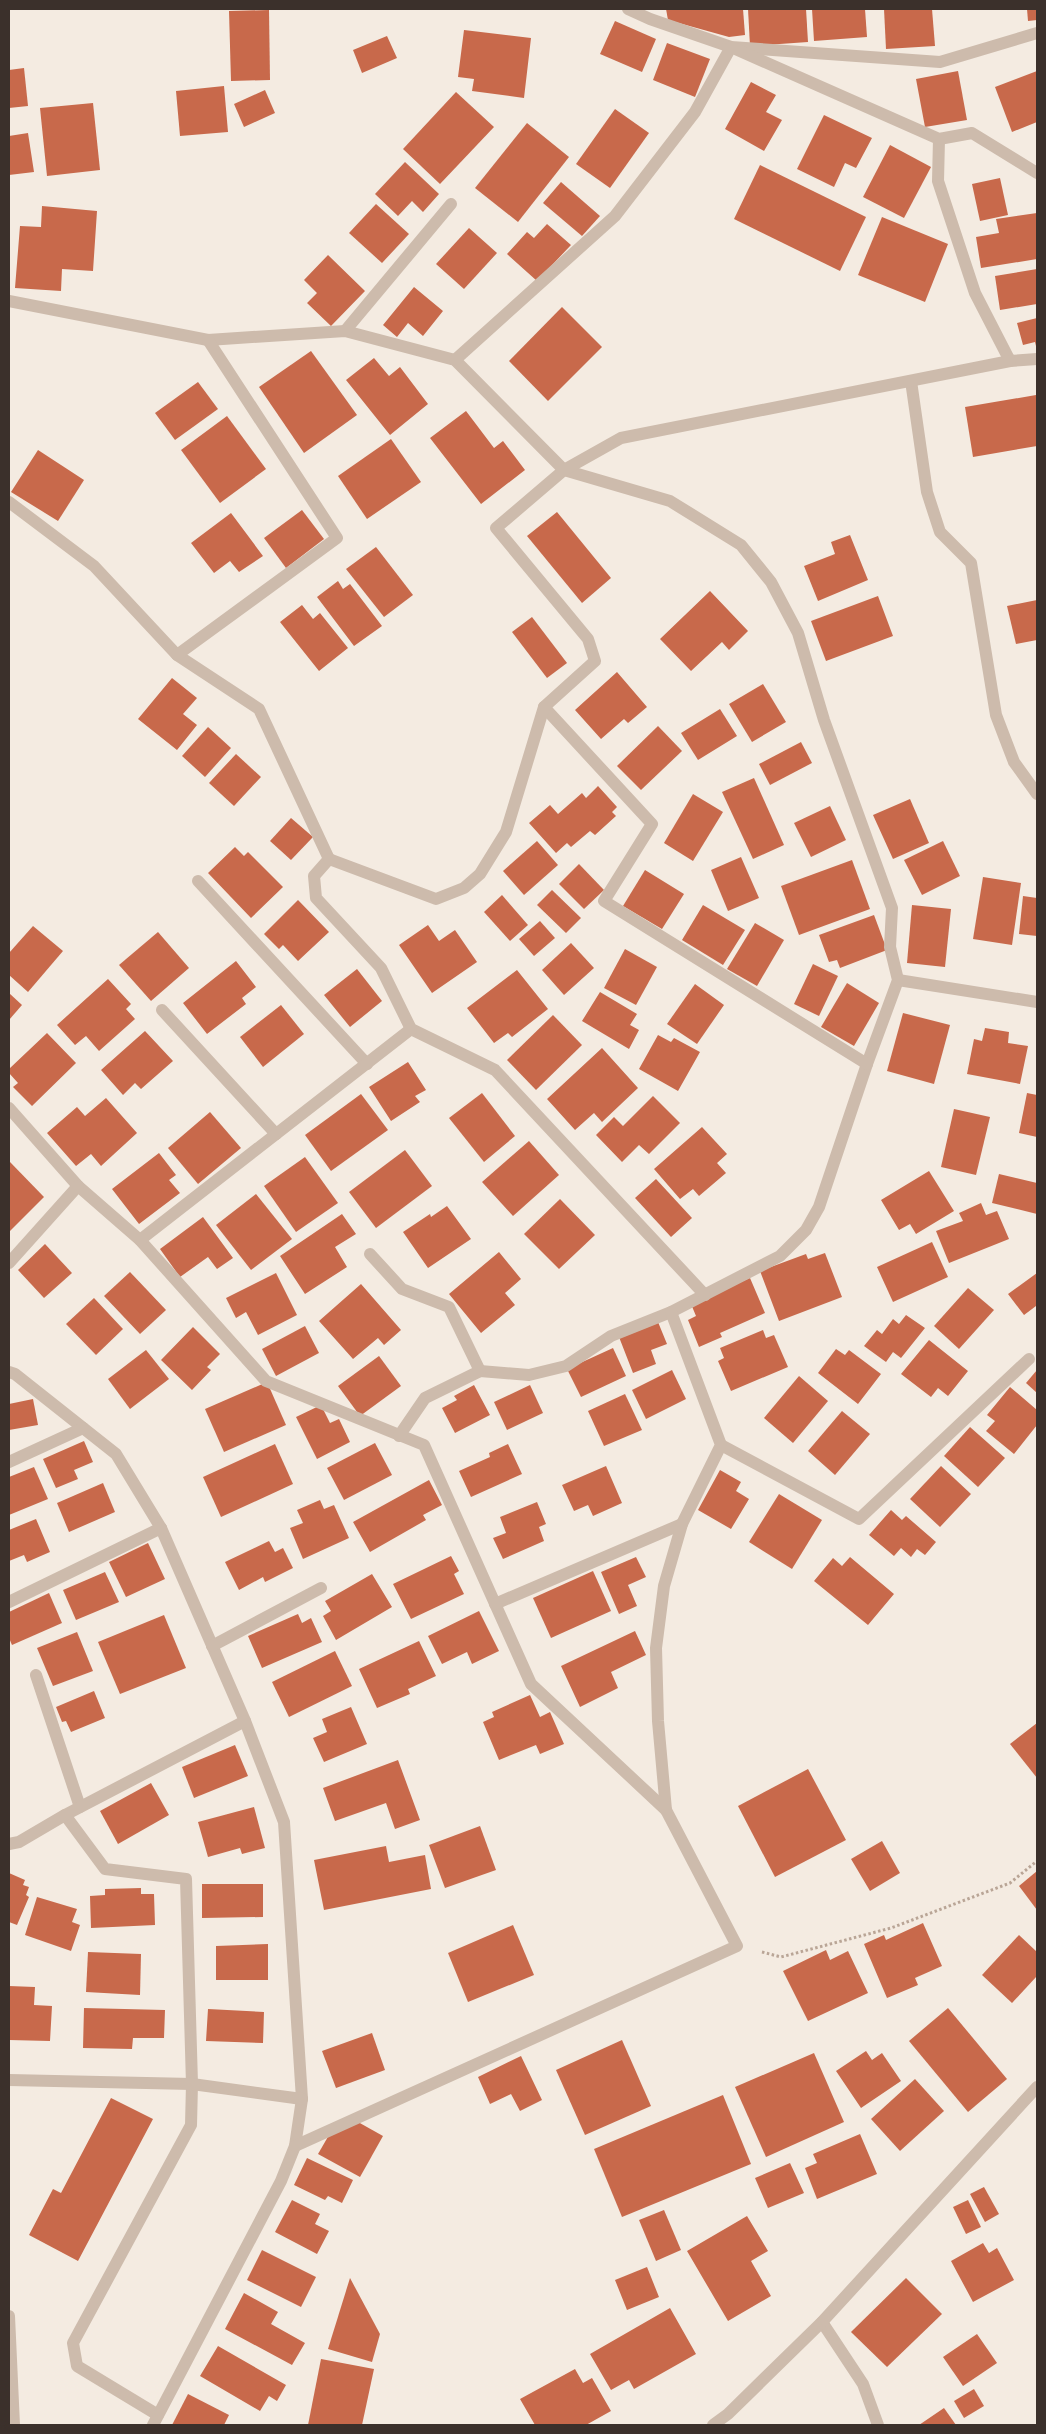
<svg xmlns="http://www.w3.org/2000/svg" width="1046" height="2434" font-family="Overpass,sans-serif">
<rect width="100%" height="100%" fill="#f4ebe1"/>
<!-- building -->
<g fill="#c8694b">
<path d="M666 9H743L745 35 729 37 668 20Z"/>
<path d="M748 9H806L808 42 750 46Z"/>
<path d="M812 9H865L867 37 814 41Z"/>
<path d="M884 9H932L935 46 886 49Z"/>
<path d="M1027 9H1037V20L1028 21Z"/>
<path d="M269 10 270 80 231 81 229 11Z"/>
<path d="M615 21 656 39 642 72 600 54Z"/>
<path d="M464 30 531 38 524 98 472 91 474 79 458 77Z"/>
<path d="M387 36 397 58 362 73 353 50Z"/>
<path d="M667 43 710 59 695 97 653 80Z"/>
<path d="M24 68 28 106 9 108V70Z"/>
<path d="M958 71 967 120 925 127 916 79Z"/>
<path d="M1037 71V122L1012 132 995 87Z"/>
<path d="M751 82 776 95 766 112 782 120 764 151 725 129Z"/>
<path d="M224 86 228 132 180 136 176 91Z"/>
<path d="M265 90 275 113 244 127 234 104Z"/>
<path d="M456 92 494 127 440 184 403 149Z"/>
<path d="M93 103 100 170 47 176 40 108Z"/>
<path d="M615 109 649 133 610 188 576 164Z"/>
<path d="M824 115 872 138 856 168 845 163 834 187 797 169Z"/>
<path d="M527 123 569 157 518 222 475 188Z"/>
<path d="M28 133 34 172 9 175V136Z"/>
<path d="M890 145 931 167 904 218 863 197Z"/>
<path d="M405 162 439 194 423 212 412 201 398 216 375 194Z"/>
<path d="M760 165 866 217 840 271 734 219Z"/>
<path d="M1000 178 1008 215 980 221 972 184Z"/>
<path d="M561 182 600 216 582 236 543 203Z"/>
<path d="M376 204 409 234 382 263 349 233Z"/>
<path d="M42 206 97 211 93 271 62 269 61 291 15 288 20 226 41 227Z"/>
<path d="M1037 213V259L981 268 976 237 999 233 996 219Z"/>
<path d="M882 217 948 244 925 302 858 275Z"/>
<path d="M547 224 571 245 537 281 507 254 527 232 534 238Z"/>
<path d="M469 228 497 253 464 289 436 264Z"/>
<path d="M328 255 365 291 331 326 307 303 317 293 304 280Z"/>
<path d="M1037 269V304L1000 310 995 276Z"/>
<path d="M414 287 443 311 423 336 408 323 397 337 383 325Z"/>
<path d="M562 307 602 347 548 401 509 361Z"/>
<path d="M1037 318V350L1035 342 1023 345 1017 323Z"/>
<path d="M311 351 357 415 304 453 259 387Z"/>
<path d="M374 358 389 376 400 367 428 404 390 435 346 380Z"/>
<path d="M198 382 218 409 175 440 155 413Z"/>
<path d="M1036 395 1037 446 973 457 965 407Z"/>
<path d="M466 411 494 448 503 441 525 470 481 504 430 438Z"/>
<path d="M227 416 266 469 220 503 181 450Z"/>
<path d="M391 439 421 482 367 519 338 476Z"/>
<path d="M38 450 84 480 58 521 11 492Z"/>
<path d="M302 510 324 539 286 568 264 538Z"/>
<path d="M557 512 611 578 582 603 527 536Z"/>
<path d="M231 513 263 556 239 572 230 561 214 573 191 543Z"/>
<path d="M850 535 868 580 818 601 804 566 835 554 831 542Z"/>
<path d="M376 547 413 595 384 617 346 569Z"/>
<path d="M338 581 343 589 350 584 382 626 354 646 317 597Z"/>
<path d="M710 591 748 631 729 650 722 642 691 671 660 639Z"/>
<path d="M878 596 893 636 826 661 811 621Z"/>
<path d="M1037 600V640L1016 644 1007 606Z"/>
<path d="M302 605 313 619 320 613 348 648 319 671 280 622Z"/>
<path d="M532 617 567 663 547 678 512 632Z"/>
<path d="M617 672 647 707 628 723 624 719 601 739 575 710Z"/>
<path d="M172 678 197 698 183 714 197 725 177 750 138 719Z"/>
<path d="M763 684 786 722 752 742 729 704Z"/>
<path d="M720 709 737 736 698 760 681 733Z"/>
<path d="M658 726 682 751 641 790 617 766Z"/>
<path d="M208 727 231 748 205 777 182 756Z"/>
<path d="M801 742 812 763 770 785 759 764Z"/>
<path d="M236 754 261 777 234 806 209 783Z"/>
<path d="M754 778 784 845 753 859 722 792Z"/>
<path d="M598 786 617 807 612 812 616 816 595 835 590 831 571 847 567 843 556 853 529 823 550 805 558 814 582 793 586 798Z"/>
<path d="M693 794 723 812 693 861 664 843Z"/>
<path d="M910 799 929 843 893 859 873 815Z"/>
<path d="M830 806 846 840 811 857 794 823Z"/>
<path d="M291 818 313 837 291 860 270 841Z"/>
<path d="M537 841 558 865 524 895 503 871Z"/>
<path d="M943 841 960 876 922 895 904 860Z"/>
<path d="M235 847 244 856 248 852 283 887 251 918 208 873Z"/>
<path d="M741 857 759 898 728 911 711 870Z"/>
<path d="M852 860 870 909 799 935 781 886Z"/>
<path d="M579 864 604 890 584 909 559 884Z"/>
<path d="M645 870 684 894 662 929 623 906Z"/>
<path d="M983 877 1021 883 1012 945 973 939Z"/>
<path d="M552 890 581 918 566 933 537 905Z"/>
<path d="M502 895 528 925 510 941 484 912Z"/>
<path d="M1023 896 1037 898V936L1019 934Z"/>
<path d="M298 900 329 932 298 961 283 945 279 949 264 934Z"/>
<path d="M703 905 745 930 723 965 682 940Z"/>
<path d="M912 905 951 909 945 967 907 963Z"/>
<path d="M874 915 887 950 840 968 837 960 829 962 819 935Z"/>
<path d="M540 921 555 938 534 956 519 939Z"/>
<path d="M755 923 784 940 757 986 727 969Z"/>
<path d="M428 925 439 941 455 930 477 962 432 993 399 945Z"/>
<path d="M33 926 63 951 28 992 9 975V953Z"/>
<path d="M158 932 189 968 151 1001 119 965Z"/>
<path d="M571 943 594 968 564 995 542 970Z"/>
<path d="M625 949 657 967 636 1005 604 988Z"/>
<path d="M236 961 256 987 242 998 246 1004 207 1034 183 1003Z"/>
<path d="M813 964 838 976 819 1016 794 1004Z"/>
<path d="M357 969 382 1001 350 1027 324 995Z"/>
<path d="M517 970 548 1009 512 1037 508 1033 494 1043 467 1008Z"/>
<path d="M108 979 131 1004 126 1009 135 1019 99 1051 86 1036 75 1045 57 1025Z"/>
<path d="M847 983 879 1003 854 1046 821 1027Z"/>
<path d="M695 984 724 1005 697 1044 667 1024Z"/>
<path d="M600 992 637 1014 630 1025 639 1030 629 1049 582 1021Z"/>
<path d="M9 993 22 1005 9 1020Z"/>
<path d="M281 1005 304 1034 263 1067 240 1037Z"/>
<path d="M903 1013 950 1025 934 1084 887 1071Z"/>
<path d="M553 1015 582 1045 536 1090 507 1060Z"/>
<path d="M985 1028 1009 1032 1008 1043 1028 1046 1020 1084 967 1074 974 1039 982 1041Z"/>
<path d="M145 1031 173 1061 141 1089 135 1083 123 1095 101 1070Z"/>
<path d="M47 1033 76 1063 32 1106 13 1087 18 1083 9 1073V1069Z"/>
<path d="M658 1035 671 1042 674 1038 700 1052 678 1091 639 1069Z"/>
<path d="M602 1048 638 1088 602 1122 594 1113 575 1130 547 1099Z"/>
<path d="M408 1062 426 1090 415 1096 420 1102 391 1121 369 1087Z"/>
<path d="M482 1093 515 1136 484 1162 449 1118Z"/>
<path d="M1027 1093 1037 1095V1137L1019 1133Z"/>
<path d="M361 1094 388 1130 331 1171 305 1135Z"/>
<path d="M653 1096 680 1123 649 1154 639 1145 622 1162 596 1135 614 1117 623 1126Z"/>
<path d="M106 1098 137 1133 101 1166 91 1154 76 1166 47 1133 77 1107 85 1116Z"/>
<path d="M954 1109 990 1117 976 1175 941 1167Z"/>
<path d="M210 1112 241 1148 198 1184 168 1148Z"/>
<path d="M702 1127 727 1154 717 1163 726 1173 699 1196 693 1189 680 1199 654 1169Z"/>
<path d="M529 1141 559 1175 513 1216 482 1182Z"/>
<path d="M405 1150 432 1186 376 1228 349 1192Z"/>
<path d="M159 1153 176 1175 169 1180 180 1193 139 1224 112 1189Z"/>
<path d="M305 1157 338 1203 296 1232 264 1186Z"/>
<path d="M10 1162 44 1197 9 1232V1164Z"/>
<path d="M929 1171 954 1211 916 1234 910 1224 899 1230 881 1200Z"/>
<path d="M999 1174 1037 1183V1214L992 1203Z"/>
<path d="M656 1179 692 1218 671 1237 635 1198Z"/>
<path d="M256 1194 292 1239 251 1270 216 1225Z"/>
<path d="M560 1199 595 1235 559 1269 524 1234Z"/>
<path d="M981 1203 986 1215 997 1211 1009 1239 949 1263 936 1231 963 1221 959 1213Z"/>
<path d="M447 1206 471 1239 428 1268 403 1232 430 1214 431 1217Z"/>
<path d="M342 1214 356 1234 335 1247 347 1267 305 1294 280 1256Z"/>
<path d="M203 1217 233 1258 217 1269 208 1257 180 1277 160 1249Z"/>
<path d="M932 1242 948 1277 893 1302 877 1267Z"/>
<path d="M45 1244 72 1273 44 1298 18 1270Z"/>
<path d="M499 1252 521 1279 505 1293 515 1305 481 1333 449 1294Z"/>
<path d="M825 1253 842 1297 779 1321 760 1271 806 1254 808 1259Z"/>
<path d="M130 1272 166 1310 140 1334 104 1296Z"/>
<path d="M276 1273 297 1315 258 1335 246 1312 236 1318 226 1298Z"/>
<path d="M1037 1273V1308L1036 1306 1024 1315 1008 1294Z"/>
<path d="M750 1278 765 1313 720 1333 722 1337 699 1347 688 1320 696 1316 691 1304Z"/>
<path d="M361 1284 401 1330 384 1345 378 1338 353 1359 319 1321Z"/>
<path d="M968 1288 994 1310 959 1349 934 1326Z"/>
<path d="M94 1298 123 1329 96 1355 66 1324Z"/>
<path d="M906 1315 925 1328 901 1358 893 1352 886 1362 864 1346 877 1330 882 1334 893 1319 899 1324Z"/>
<path d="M658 1322 667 1344 651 1350 656 1364 633 1373 619 1337Z"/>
<path d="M305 1326 319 1353 276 1376 262 1349Z"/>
<path d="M193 1327 220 1354 207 1367 211 1370 192 1390 161 1360Z"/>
<path d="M763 1330 766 1338 774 1335 788 1367 731 1391 718 1361 724 1358 720 1348Z"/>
<path d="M929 1340 968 1371 948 1396 938 1388 931 1397 901 1374Z"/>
<path d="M613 1348 626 1376 581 1397 567 1369Z"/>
<path d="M836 1349 845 1355 849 1350 881 1374 858 1404 818 1373Z"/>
<path d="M146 1350 169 1379 130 1409 108 1379Z"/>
<path d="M379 1356 401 1386 360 1416 338 1386Z"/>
<path d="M672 1370 686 1399 646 1419 632 1390Z"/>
<path d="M1037 1370V1393L1026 1383Z"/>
<path d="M799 1376 828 1401 793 1443 764 1418Z"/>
<path d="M267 1382 286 1425 224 1452 205 1409Z"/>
<path d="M474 1385 490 1415 455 1433 442 1408 457 1400 454 1396Z"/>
<path d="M530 1385 543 1413 507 1430 494 1402Z"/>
<path d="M1010 1387 1037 1410V1425L1014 1454 986 1431 995 1421 987 1415Z"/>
<path d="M625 1394 642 1430 604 1446 588 1411Z"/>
<path d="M33 1399 38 1425 9 1430V1404Z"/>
<path d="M321 1405 330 1423 339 1419 350 1442 317 1459 296 1417Z"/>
<path d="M842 1411 870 1434 835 1475 808 1451Z"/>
<path d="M970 1427 1005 1458 978 1487 944 1456Z"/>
<path d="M84 1441 93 1462 74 1470 78 1479 56 1488 43 1459Z"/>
<path d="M375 1443 392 1475 344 1500 327 1468Z"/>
<path d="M275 1444 293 1484 221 1517 203 1477Z"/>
<path d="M508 1444 522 1474 471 1497 459 1471 490 1457 489 1453Z"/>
<path d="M606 1466 622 1503 593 1516 588 1505 574 1511 562 1485Z"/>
<path d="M941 1466 971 1494 940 1527 910 1499Z"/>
<path d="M34 1467 48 1499 9 1515V1477Z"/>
<path d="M720 1470 741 1482 736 1491 749 1499 731 1529 698 1510Z"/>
<path d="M429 1480 442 1505 423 1515 426 1520 370 1552 353 1522Z"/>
<path d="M103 1483 115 1512 69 1532 57 1503Z"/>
<path d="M779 1494 822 1520 792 1569 749 1542Z"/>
<path d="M320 1500 324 1509 334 1505 349 1538 303 1559 290 1528 303 1523 297 1510Z"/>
<path d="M537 1502 546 1524 539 1527 544 1541 503 1559 493 1538 506 1533 500 1517Z"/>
<path d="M891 1510 902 1520 906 1516 936 1542 925 1555 917 1549 911 1557 901 1548 894 1556 869 1535Z"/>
<path d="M36 1519 50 1552 27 1562 24 1555 9 1561V1530Z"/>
<path d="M269 1541 275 1552 283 1548 293 1568 265 1582 263 1577 239 1590 225 1562Z"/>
<path d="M148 1543 165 1579 126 1597 109 1562Z"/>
<path d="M451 1556 459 1571 454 1574 464 1594 411 1619 393 1584Z"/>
<path d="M636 1557 646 1577 628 1585 637 1606 619 1614 601 1572Z"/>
<path d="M850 1557 894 1594 868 1625 814 1581 833 1558 842 1566Z"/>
<path d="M593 1571 611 1611 551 1638 533 1598Z"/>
<path d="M105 1572 119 1602 76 1620 63 1590Z"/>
<path d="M372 1574 392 1607 336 1640 323 1616 331 1611 325 1601Z"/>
<path d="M49 1593 62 1623 12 1645 9 1638V1612Z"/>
<path d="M479 1611 499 1651 472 1664 467 1652 442 1664 428 1636Z"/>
<path d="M298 1614 302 1623 311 1618 322 1642 262 1668 248 1636Z"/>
<path d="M164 1615 186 1668 120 1694 98 1642Z"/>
<path d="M635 1631 646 1655 611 1672 618 1688 580 1707 561 1666Z"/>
<path d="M77 1632 93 1671 53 1686 37 1648Z"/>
<path d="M419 1641 436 1676 408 1689 410 1694 377 1708 359 1669Z"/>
<path d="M335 1651 352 1686 289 1717 272 1682Z"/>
<path d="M94 1691 105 1718 71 1732 66 1721 62 1722 56 1707Z"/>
<path d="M530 1695 540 1717 550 1712 564 1744 540 1754 536 1745 499 1760 483 1722 494 1717 492 1712Z"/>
<path d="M351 1707 367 1744 324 1762 313 1738 327 1732 322 1719Z"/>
<path d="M1037 1723V1778L1010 1744Z"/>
<path d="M235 1745 248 1776 194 1798 182 1767Z"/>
<path d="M398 1760 420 1820 395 1829 386 1803 335 1821 323 1788Z"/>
<path d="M808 1769 846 1840 775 1877 738 1806Z"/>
<path d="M151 1783 169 1815 118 1844 100 1811Z"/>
<path d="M254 1807 265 1848 242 1854 240 1848 208 1857 198 1822Z"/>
<path d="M480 1826 496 1870 445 1888 429 1845Z"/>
<path d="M882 1841 900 1873 870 1891 851 1859Z"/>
<path d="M386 1846 389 1862 425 1855 431 1889 324 1910 314 1860Z"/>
<path d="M1037 1871V1910L1019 1886Z"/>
<path d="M9 1873 25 1880 23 1885 29 1887 26 1895 29 1897 17 1925 9 1922Z"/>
<path d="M202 1884H263V1917L202 1918Z"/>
<path d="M141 1888V1894H154L155 1925 91 1928 90 1896 105 1895V1889Z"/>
<path d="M37 1897 77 1909 72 1922 80 1925 71 1951 25 1935Z"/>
<path d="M923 1923 942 1966 915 1978 918 1985 887 1998 864 1944 884 1935 886 1940Z"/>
<path d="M513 1925 534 1975 468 2002 448 1953Z"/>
<path d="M1019 1935 1037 1952V1976L1012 2003 982 1975Z"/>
<path d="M268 1944V1980H216V1946Z"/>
<path d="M826 1950 830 1960 848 1951 868 1993 808 2021 783 1971Z"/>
<path d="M88 1952 141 1954 140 1995 86 1992Z"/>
<path d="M9 1986 35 1987 34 2005 52 2006 50 2041 9 2040Z"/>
<path d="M84 2008 165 2010 164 2038H133L132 2049 83 2048Z"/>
<path d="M948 2008 1007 2079 968 2112 909 2041Z"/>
<path d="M208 2009 264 2012 263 2043 206 2041Z"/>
<path d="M372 2033 385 2070 336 2088 322 2051Z"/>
<path d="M622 2040 651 2106 585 2135 556 2070Z"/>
<path d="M866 2051 872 2060 882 2053 901 2081 861 2108 836 2071Z"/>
<path d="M814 2053 844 2122 766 2157 735 2087Z"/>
<path d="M521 2056 542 2100 520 2111 511 2094 490 2104 478 2077Z"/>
<path d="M915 2079 944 2111 900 2151 871 2119Z"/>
<path d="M723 2095 751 2164 622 2217 594 2149Z"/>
<path d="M111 2098 153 2119 78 2261 29 2235 53 2189 61 2193Z"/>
<path d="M358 2122 383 2136 360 2177 318 2154 329 2135Z"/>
<path d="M860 2134 877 2174 817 2199 805 2168 817 2163 813 2154Z"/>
<path d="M307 2158 353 2180 342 2203 328 2196 325 2200 294 2185Z"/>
<path d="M790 2163 804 2193 768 2208 755 2178Z"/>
<path d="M984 2187 999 2214 985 2222 970 2194Z"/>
<path d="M292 2200 320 2214 315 2224 329 2231 317 2254 275 2232Z"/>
<path d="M968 2200 981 2227 966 2234 953 2207Z"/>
<path d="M664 2210 681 2250 656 2261 639 2220Z"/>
<path d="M747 2216 768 2251 751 2261 771 2296 728 2321 687 2251Z"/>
<path d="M983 2243 989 2253 997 2248 1014 2280 973 2302 951 2261Z"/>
<path d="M262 2250 316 2277 301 2307 247 2280Z"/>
<path d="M647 2267 659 2297 627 2310 615 2280Z"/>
<path d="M350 2278 380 2334 372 2362 328 2349Z"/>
<path d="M906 2278 942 2314 887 2367 851 2332Z"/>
<path d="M244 2293 278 2312 271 2324 305 2343 292 2365 225 2329Z"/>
<path d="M670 2308 696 2354 634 2389 629 2380 611 2390 590 2354Z"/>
<path d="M977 2334 997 2363 963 2386 943 2357Z"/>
<path d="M218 2346 286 2385 277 2401 269 2396 260 2411 200 2376Z"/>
<path d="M321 2359 374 2369 362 2425H308Z"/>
<path d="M575 2369 583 2383 592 2378 611 2411 586 2425H535L520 2399Z"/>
<path d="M974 2389 984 2406 964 2418 954 2401Z"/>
<path d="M188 2394 229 2415 224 2425H172Z"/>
<path d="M944 2408 956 2425H919Z"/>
</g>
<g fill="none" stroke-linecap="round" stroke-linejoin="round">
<!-- path -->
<path stroke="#b9a596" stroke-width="3" stroke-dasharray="2.5 2.5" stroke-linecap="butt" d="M762 1952 781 1957 891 1928 1010 1883 1037 1861"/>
<!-- minor -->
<g stroke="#cdbbac" stroke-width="12">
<path d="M628 9 650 19 731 47 940 62 1037 33"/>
<path d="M939 139 938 181 975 293 1010 361 1037 359"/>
<path d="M9 301 208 340 345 331 455 360 564 470 670 501 741 545 771 582 798 633 824 720 892 908 890 947 898 980 867 1064 819 1207 806 1230 780 1256 671 1312 611 1336 566 1366 529 1375 480 1371"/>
<path d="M345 331 451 204"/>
<path d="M455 360 615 216 695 112 731 47 939 139 972 133 1037 173"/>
<path d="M911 381 927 492 940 532 971 563 996 715 1014 762 1037 794"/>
<path d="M9 502 94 566 177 655 259 709 329 859 314 876 316 898 381 968 411 1029 495 1070 705 1295"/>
<path d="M177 655 337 538 208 340"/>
<path d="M544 707 652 824 604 901 867 1064"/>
<path d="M329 859 436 899 464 888 480 874 506 832 544 707 595 661 588 639 496 528 564 470 621 438 1010 361"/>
<path d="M198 881 367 1064"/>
<path d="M898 980 1037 1002"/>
<path d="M162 1010 276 1134"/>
<path d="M9 1108 78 1186 140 1240 266 1381 424 1445 531 1684 666 1810"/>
<path d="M140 1240 411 1029"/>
<path d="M370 1254 402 1289 449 1307 480 1371 425 1398 399 1436"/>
<path d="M9 1263 78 1186"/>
<path d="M9 1372 15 1374 116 1454 161 1528 245 1721 284 1822 302 2099 295 2146 281 2181 153 2425"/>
<path d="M721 1445 859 1519 1029 1359"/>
<path d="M9 1462 83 1428"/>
<path d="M9 1602 161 1528"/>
<path d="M495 1604 682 1524"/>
<path d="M212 1646 321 1588"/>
<path d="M36 1675 80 1807"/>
<path d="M65 1815 105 1869 186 1879 192 2084 191 2125 73 2343 77 2366 158 2415"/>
<path d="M9 1844 19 1842 65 1815 245 1721"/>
<path d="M9 2080 192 2084 302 2099"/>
<path d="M295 2146 737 1946 666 1810 658 1721 656 1648 664 1586 682 1524 721 1445 671 1312"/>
<path d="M9 2316 14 2425"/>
<path d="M822 2322 863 2384 878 2425"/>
<path d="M713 2425 728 2414 822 2322 1037 2087"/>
</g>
</g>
<!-- border -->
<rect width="1046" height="2434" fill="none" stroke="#3b302b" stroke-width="20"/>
</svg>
